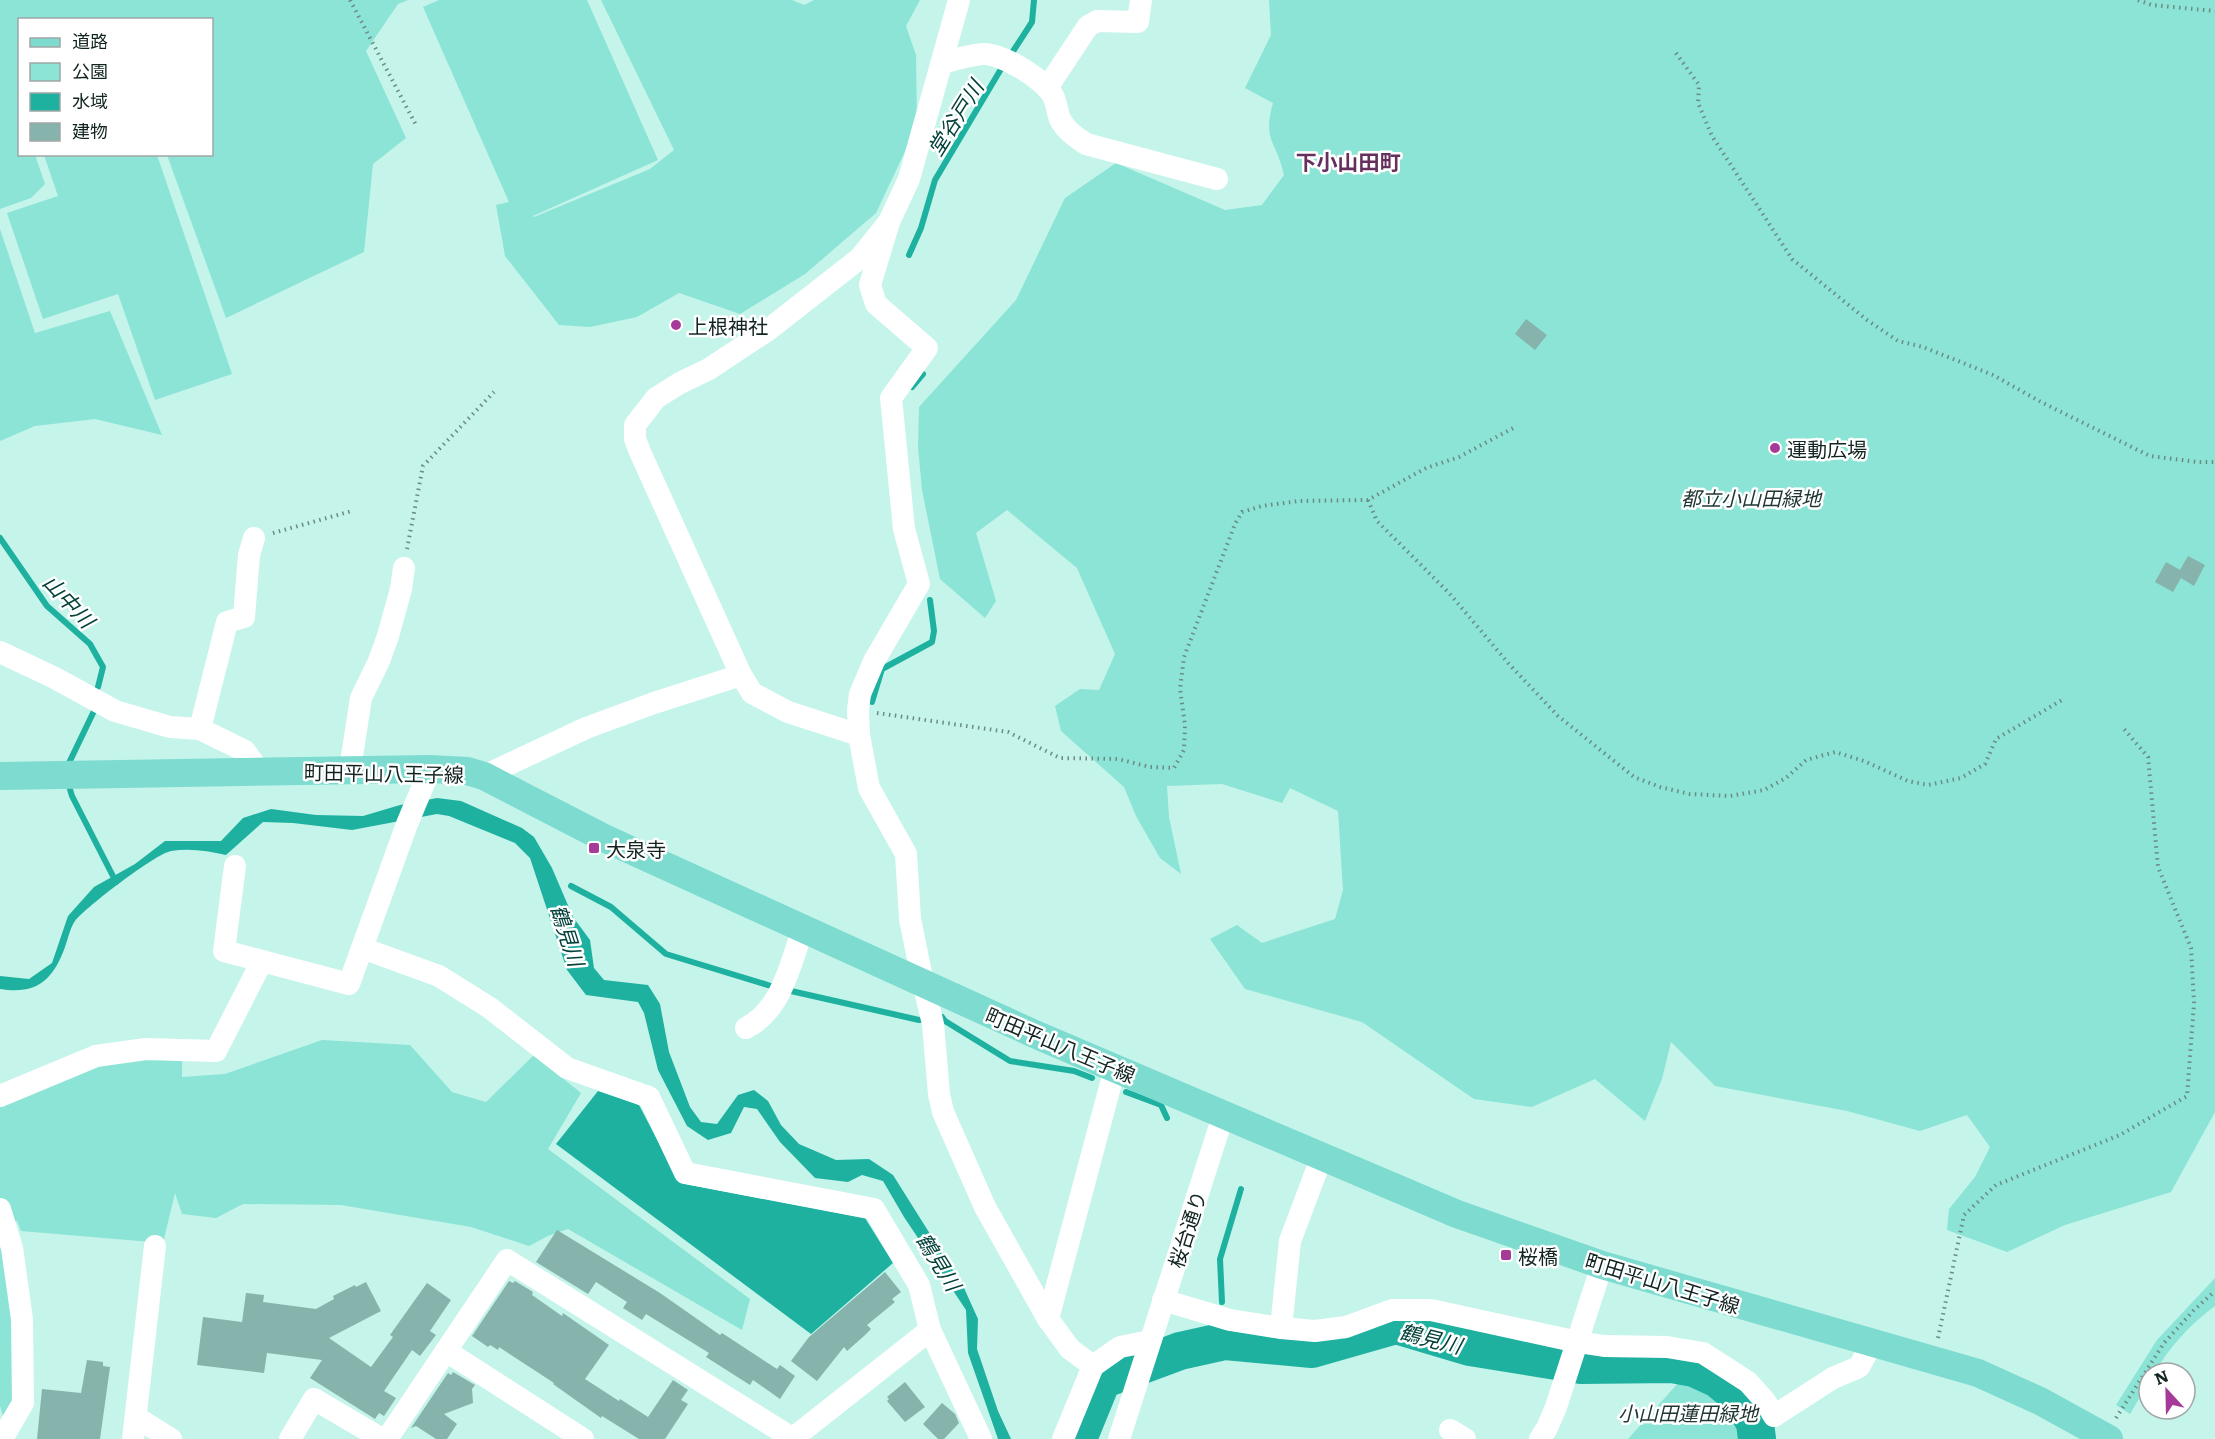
<svg xmlns="http://www.w3.org/2000/svg" width="2215" height="1439" font-family="Literata,'Noto Sans JP',serif">
<rect width="100%" height="100%" fill="#c5f4eb"/>
<!-- green -->
<g fill="#8be4d5">
<path d="M0 0H408L398 4 366 51 406 138 373 164 364 252 226 318 167 155 212 154V20H20V154L35 155 45 184 31 198 0 209Z"/>
<path d="M439 0H587L658 160 533 216 534 217 650 169 674 150 601 0H792L804 5 814 0H920L906 26 916 55 917 126 876 213 805 274 740 314 679 293 637 317 590 327 559 325 505 256 496 205 509 202 423 7Z"/>
<path d="M1269 0H2215V1112L2171 1192 2065 1225 2007 1252 1947 1230 1949 1209 1975 1177 1990 1147 1967 1115 1920 1131 1847 1111 1715 1086 1671 1042 1662 1079 1645 1121 1595 1079 1532 1107 1474 1099 1362 1022 1245 989 1210 939 1237 925 1262 943 1335 919 1343 890 1338 811 1290 788 1282 803 1222 784 1167 786 1169 817 1181 874 1160 858 1136 816 1124 787 1061 731 1055 706 1080 689 1099 690 1115 654 1077 568 1007 510 976 533 996 601 985 618 940 579 922 490 918 447 919 407 1016 300 1065 198 1116 163 1225 210 1262 205 1284 175C1277 141 1262 142 1273 103L1245 88 1271 35Z"/>
<path d="M44 155H157L232 374 155 400 118 294 43 319 7 213 58 196Z"/>
<path d="M0 229 35 333 110 311 162 435 95 419 35 426 0 441Z"/>
<path d="M322 1040 410 1045 452 1092 486 1102 534 1055 581 1093 548 1149 750 1299 742 1330 568 1229 548 1236 529 1246 471 1227 341 1205 243 1204 216 1218 182 1214 175 1193 163 1243 21 1231 17 1221 1 1223 22 1383 3 1416 0 1406V1103L100 1062 182 1056V1077L225 1074Z"/>
<path d="M2215 1278V1306C2190 1324 2170 1347 2154 1373H2149V1382L2130 1414 2116 1405 2157 1340Z"/>
<path d="M1680 1381C1709 1387 1736 1408 1739 1439H1628Z"/>
</g>
<!-- water -->
<g fill="#1eb1a0">
<path d="M437 798 461 801 522 828 534 837 552 868 573 917 590 940 594 968 604 980 648 985 660 1004 669 1052 690 1107 701 1122 717 1124 738 1095 754 1090 768 1101 781 1125 799 1144 836 1160 869 1159 893 1175 964 1288 978 1319 977 1349 998 1411 1011 1439H998L968 1353 966 1310 904 1217 883 1181 862 1175 848 1182 815 1178 780 1142 757 1109 744 1107 731 1133 708 1140 687 1126 658 1070 644 1013 638 1002 586 995 567 970 530 858 515 843 449 816 437 814 352 830 293 823 263 822 226 855C208 851 190 848 171 851 155 854 86 907 75 921 70 928 68 939 65 947 53 980 37 995 0 989V976L29 979 52 963 68 916 94 887 135 864 165 841H221L243 818 271 809 316 815 363 816 400 805Z"/>
<path d="M598 1091 639 1105 680 1183 865 1218 893 1263 811 1334 556 1144Z"/>
</g>
<g fill="none" stroke-linecap="round" stroke-linejoin="round">
<!-- stream -->
<g stroke="#1eb1a0" stroke-width="6">
<path d="M1010 56 1032 22 1034 0"/>
<path d="M909 255 921 228 935 180 1004 64"/>
<path d="M912 387 923 374"/>
<path d="M0 538 47 606 90 644 103 667 98 687"/>
<path d="M872 702 882 669 932 642 934 631 930 600"/>
<path d="M68 765 94 711"/>
<path d="M69 786 72 796 116 882"/>
<path d="M571 886 611 907 666 954 771 986"/>
<path d="M791 991 919 1020H925"/>
<path d="M942 1017 945 1021 1010 1061 1074 1071 1092 1078"/>
<path d="M1126 1092 1161 1105 1167 1118"/>
<path d="M1222 1302 1220 1259 1241 1189"/>
<path d="M1224 1332 1225 1341"/>
</g>
<!-- river -->
<path stroke="#1eb1a0" stroke-width="38" d="M1078 1439 1102 1380 1180 1351 1225 1341 1312 1349 1396 1325 1470 1347 1581 1365 1672 1364 1694 1368 1718 1379 1741 1398 1755 1423 1757 1439"/>
</g>
<!-- building -->
<g fill="#86b3ab">
<path d="M1526 319 1547 335 1535 350 1515 334Z"/>
<path d="M2188 556 2205 565 2194 586 2181 578 2173 592 2155 582 2166 562 2180 570Z"/>
<path d="M557 1230 660 1293 720 1335 722 1333 777 1369 780 1365 795 1376 780 1399 753 1380 750 1385 706 1357 709 1353 646 1314 642 1320 623 1308 627 1302 596 1282 588 1294 536 1262Z"/>
<path d="M885 1272 901 1292 892 1299 895 1302 867 1325 871 1329 864 1336 847 1351 844 1347 817 1381 791 1361 809 1337Z"/>
<path d="M509 1281 513 1283 515 1281 533 1292 532 1295 562 1316 563 1313 609 1345 585 1379 619 1401 620 1399 648 1417 673 1380 688 1390 681 1400 688 1404 665 1439H639L602 1416 601 1418 553 1384 554 1383 499 1347 498 1350 490 1345 488 1347 472 1336Z"/>
<path d="M366 1282 381 1311 329 1338 371 1367 393 1337 390 1335 427 1283 451 1300 430 1331 436 1335 420 1356 412 1350 384 1391 396 1398 384 1416 379 1413 375 1419 310 1378 322 1360 267 1353 264 1373 197 1365 203 1317 242 1322 246 1293 264 1295 263 1302 316 1309 334 1299 333 1296 355 1285 356 1287Z"/>
<path d="M87 1360 103 1362V1366L110 1367 100 1439H37L42 1389 81 1393Z"/>
<path d="M453 1372 475 1385 472 1389 473 1403 444 1414 457 1424 447 1439H436L416 1426 411 1428 448 1373 451 1375Z"/>
<path d="M905 1382 925 1407 905 1422 887 1401 889 1399 887 1397Z"/>
<path d="M942 1403 955 1414 959 1423 944 1439H938L923 1424Z"/>
</g>
<g fill="none" stroke-linecap="round" stroke-linejoin="round">
<!-- path -->
<g stroke="#6b8b85" stroke-width="4" stroke-dasharray="1.5 4.5" stroke-linecap="butt">
<path d="M350 0 417 127"/>
<path d="M2138 0 2152 5 2215 11"/>
<path d="M1676 53 1699 85 1698 103 1712 136 1792 259 1867 320 1898 341 1923 347 1993 375 2041 402 2150 456 2198 462H2215"/>
<path d="M1368 500 1377 521 1449 593 1509 664 1558 716 1634 777 1660 787 1690 794 1730 796 1764 790 1786 778 1806 760 1835 752 1864 761 1908 781 1928 785 1961 778 1985 764 1996 739 2062 700"/>
<path d="M273 533 352 511"/>
<path d="M407 549 423 466 494 392"/>
<path d="M877 713 1008 732 1060 758 1118 759 1150 767 1174 768 1184 750 1185 725 1180 689 1184 657 1235 524 1242 512 1262 506 1299 501 1368 500 1426 468 1459 457 1517 426"/>
<path d="M1938 1338 1964 1215 1996 1185 2120 1135 2187 1096 2194 1003 2191 948 2158 867 2148 757 2124 729"/>
<path d="M2116 1418 2164 1343 2193 1311 2215 1291"/>
</g>
<!-- minor -->
<g stroke="#fff" stroke-width="22">
<path d="M942 63C955 60 969 55 983 54 1002 53 1045 80 1053 96 1057 103 1057 112 1060 119 1066 131 1076 137 1086 144L1217 179"/>
<path d="M1047 88 1088 26 1097 21 1138 22 1141 0"/>
<path d="M889 222 870 285 876 304 927 348 891 398 904 529 919 584 874 661 860 694 858 710 859 735 869 788 906 854 910 919 923 983 933 1024 939 1094 943 1112 985 1207 1048 1319 1070 1349 1093 1366 1120 1347 1150 1341"/>
<path d="M0 652 55 678 115 711 170 727 200 729 245 751 259 771"/>
<path d="M200 729 227 622 244 617 249 555 254 538"/>
<path d="M859 735 788 712 752 693 741 675 640 452 635 439V425L656 398 680 383 709 369 768 330 860 258 889 222 909 179 959 0"/>
<path d="M350 769 361 698 379 661 388 636 401 589 404 568"/>
<path d="M484 776 586 728 654 703 741 675"/>
<path d="M235 866 224 951 349 984 407 824 430 769"/>
<path d="M362 948 439 976 490 1008 567 1068 649 1097 685 1173 874 1209 919 1285 930 1330"/>
<path d="M746 1028C782 1010 790 964 803 929"/>
<path d="M0 1096 96 1056 146 1049 216 1051 262 961"/>
<path d="M0 1209 12 1248 22 1319 23 1403 2 1439"/>
<path d="M1163 1300 1230 1320 1281 1328 1315 1331 1346 1327 1392 1310H1431L1578 1342 1604 1346 1667 1347 1703 1353 1748 1382 1765 1401 1774 1416 1833 1378 1859 1367 1872 1343"/>
<path d="M1048 1319 1115 1068"/>
<path d="M1281 1328 1290 1241 1322 1156"/>
<path d="M446 1351 583 1439"/>
<path d="M136 1417 171 1439"/>
<path d="M1450 1430 1465 1439"/>
<path d="M133 1439 155 1246"/>
<path d="M290 1439 314 1399 382 1439"/>
<path d="M387 1439 507 1260 792 1438"/>
<path d="M792 1439 930 1330 981 1439"/>
<path d="M1063 1439 1093 1366"/>
<path d="M1119 1439 1224 1113"/>
<path d="M1540 1439 1547 1428 1556 1407 1602 1265"/>
</g>
<!-- major -->
<path stroke="#7ddbd0" stroke-width="28" d="M0 776 430 769 467 771 484 776 604 838 1039 1036 1457 1214 1602 1265 1978 1373 2040 1401 2109 1439"/>
</g>
<!-- markers -->
<g fill="#a63a99" stroke="#fff" stroke-width="2">
<circle cx="676" cy="325" r="6"/>
<circle cx="1775" cy="448" r="6"/>
<rect x="588" y="842" width="12" height="12" rx="3"/>
<rect x="1500" y="1249" width="12" height="12" rx="3"/>
</g>
<g text-anchor="middle" dominant-baseline="central" stroke-width="5" stroke-linejoin="round" paint-order="stroke">
<!-- poi labels -->
<g font-size="20" fill="#122421" stroke="#fff" text-anchor="start">
<text x="688" y="325">上根神社</text>
<text x="1787" y="448">運動広場</text>
<text x="606" y="848">大泉寺</text>
<text x="1518" y="1255">桜橋</text>
</g>
<!-- park labels -->
<g font-size="20" font-style="italic" fill="#213734" stroke="#fff">
<text x="1751" y="497">都立小山田緑地</text>
<text x="1688" y="1412">小山田蓮田緑地</text>
</g>
<!-- street labels -->
<g font-size="20" fill="#122421" stroke="#fff">
<text transform="translate(384 772) rotate(1)">町田平山八王子線</text>
<text transform="translate(1061 1044) rotate(23)">町田平山八王子線</text>
<text transform="translate(1186 1229) rotate(-72)">桜台通り</text>
<text transform="translate(1663 1282) rotate(17)">町田平山八王子線</text>
</g>
<!-- water labels -->
<g font-size="21" font-style="italic" fill="#03413a" stroke="#fff">
<text transform="translate(954 117) rotate(-58)">堂谷戸川</text>
<text transform="translate(70 600) rotate(47)">山中川</text>
<text transform="translate(569 935) rotate(72)">鶴見川</text>
<text transform="translate(940 1261) rotate(58)">鶴見川</text>
<text transform="translate(1431 1337) rotate(14)">鶴見川</text>
</g>
<!-- neighbourhood labels -->
<g font-size="21" font-weight="bold" fill="#66305e" stroke="#fff">
<text x="1348" y="160">下小山田町</text>
</g>
</g>
<!-- legend -->
<rect x="18" y="18" width="195" height="138" fill="#ffffff" stroke="#a0a7a6" stroke-width="1.5"/>
<rect x="30" y="38" width="30" height="9" fill="#7ddbd0" stroke="#a0a7a6" stroke-width="1.5"/>
<text x="72" y="48" font-size="18" fill="#122421">道路</text>
<rect x="30" y="63" width="30" height="18" fill="#8be4d5" stroke="#a0a7a6" stroke-width="1.5"/>
<text x="72" y="78" font-size="18" fill="#122421">公園</text>
<rect x="30" y="93" width="30" height="18" fill="#1eb1a0" stroke="#a0a7a6" stroke-width="1.5"/>
<text x="72" y="108" font-size="18" fill="#122421">水域</text>
<rect x="30" y="123" width="30" height="18" fill="#86b3ab" stroke="#a0a7a6" stroke-width="1.5"/>
<text x="72" y="138" font-size="18" fill="#122421">建物</text>
<!-- north arrow -->
<g transform="translate(2167 1391) rotate(338)"><circle r="28" fill="#ffffff" stroke="#a0a7a6" stroke-width="1.5"/>
<path d="M0-4.5L10 22L0 15L-10 22Z" fill="#a63a99"/>
<text y="-9" font-size="16" font-weight="bold" text-anchor="middle" fill="#122421">N</text>
</g>
</svg>
